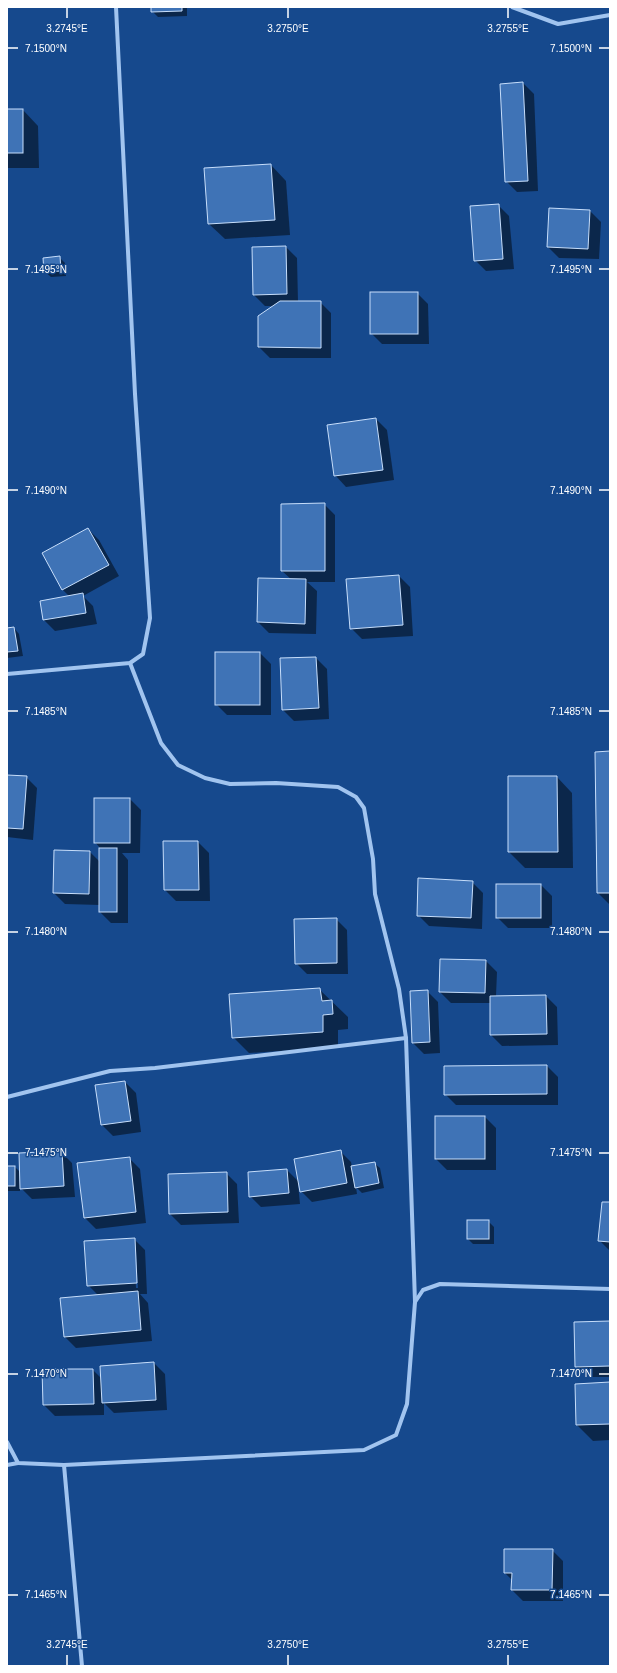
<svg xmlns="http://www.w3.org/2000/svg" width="617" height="1673" font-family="Arial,sans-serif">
<rect width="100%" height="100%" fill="#16498d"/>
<!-- shadow -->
<g fill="#0007" fill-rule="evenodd">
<path d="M152 7H187V16L158 17 152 11Z"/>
<path d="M523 83 534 94 538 191 517 192 506 181Z"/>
<path d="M7 110H23L38 126 39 168H7Z"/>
<path d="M271 165 286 181 290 235 225 239 209 224Z"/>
<path d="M498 205 509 216 514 269 486 271 475 260Z"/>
<path d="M590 211 601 222 599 259 559 258 548 247Z"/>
<path d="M286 247 297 258 298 302H320L331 313V358H270L259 347 275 306H265L254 295Z"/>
<path d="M59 257 65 263 66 276 51 277 45 272Z"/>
<path d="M417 293 428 304 429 344H382L371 333Z"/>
<path d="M376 419 387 430 394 480 346 487 335 475Z"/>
<path d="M324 504 335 515V582H307L317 591 316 634 269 633 258 622 292 580 282 571Z"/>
<path d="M88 529 99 540 119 576 83 596 93 606 97 624 55 631 44 620 41 601 70 597 63 590 43 554Z"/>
<path d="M399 576 410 587 413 636 362 639 351 628Z"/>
<path d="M14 628 19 634 23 656 7 658V629Z"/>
<path d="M216 653H260L271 664V715H227L216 704Z"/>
<path d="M316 658 327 669 329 719 294 721 283 710 281 659Z"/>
<path d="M610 752V905L598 893Z"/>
<path d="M7 776 26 777 37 788 33 840 7 837Z"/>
<path d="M557 777 572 793 573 868H525L509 852Z"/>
<path d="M130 799 141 810 140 853H122L128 860V923H111L100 912V905L65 904 54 893 55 851 90 852 100 862V848L95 842Z"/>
<path d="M198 842 209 853 210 901H176L165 890Z"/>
<path d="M472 882 483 893 482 929 429 926 418 915Z"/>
<path d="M541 885 552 896V928H508L497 917Z"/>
<path d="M336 919 347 930 348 974H307L296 963Z"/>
<path d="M486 961 497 972 496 996H546L557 1007 558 1045 502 1046 491 1035V1003H451L440 992Z"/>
<path d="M320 990 348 1017V1029L338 1030V1047L249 1053 233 1037Z"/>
<path d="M427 991 438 1002 440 1053 424 1054 413 1043Z"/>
<path d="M547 1066 558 1077V1105H456L445 1094Z"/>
<path d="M125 1082 136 1093 141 1132 113 1136 102 1125 96 1086Z"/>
<path d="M436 1117H485L496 1128V1170H447L436 1159Z"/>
<path d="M340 1151 351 1162 352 1167 374 1163 380 1168 384 1188 362 1193 356 1187 357 1194 312 1202 301 1191 298 1184 300 1204 261 1207 250 1196 287 1170 299 1182Z"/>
<path d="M61 1152 72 1163 75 1197 32 1199 20 1187V1191H7V1167H15L21 1173Z"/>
<path d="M129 1158 140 1169 146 1223 96 1229 85 1218Z"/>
<path d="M226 1173 237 1184 239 1223 181 1225 170 1214Z"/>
<path d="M610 1203V1251L599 1240Z"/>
<path d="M488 1221 494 1227V1244H473L468 1239Z"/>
<path d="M134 1239 145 1250 147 1294H140L148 1303 152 1341 76 1348 65 1337 98 1295 88 1285ZM134 1249H136L138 1288H136Z"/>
<path d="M610 1322V1377H587L576 1366Z"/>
<path d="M154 1363 165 1374 167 1410 114 1413 104 1403V1415L55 1416 44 1405 93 1370 102 1379Z"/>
<path d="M610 1383V1440L593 1441 577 1425 576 1385Z"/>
<path d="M552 1550 563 1561V1601H523L512 1590V1580L505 1573Z"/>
</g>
<!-- building -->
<g fill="#3f73b6" stroke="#c7defb">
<path d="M151 7H182V11L151 12Z"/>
<path d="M523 82 528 181 505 182 500 84Z"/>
<rect x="7" y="109" width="16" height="44"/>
<path d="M271 164 275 220 208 224 204 168Z"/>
<path d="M499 204 503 259 474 261 470 206Z"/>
<path d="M549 208 590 210 588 249 547 247Z"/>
<path d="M286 246 287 294 253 295 252 247Z"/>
<path d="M60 256 61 271 44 272 43 258Z"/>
<rect x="370" y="292" width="48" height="42"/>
<path d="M280 301H321V348L258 347V316Z"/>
<path d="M376 418 383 470 334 476 327 425Z"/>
<path d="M325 503V571H281V504Z"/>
<path d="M88 528 109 565 62 590 42 553Z"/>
<path d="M399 575 403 625 350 629 346 579Z"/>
<path d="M258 578 306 579 305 624 257 622Z"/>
<path d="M83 593 86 613 43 620 40 601Z"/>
<path d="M14 627 18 651 7 652V628Z"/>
<rect x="215" y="652" width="45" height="53"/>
<path d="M316 657 319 708 282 710 280 658Z"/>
<path d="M610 751V893H597L595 752Z"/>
<path d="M7 775 27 776 23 829 7 828Z"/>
<path d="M508 776H557L558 852H508Z"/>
<rect x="94" y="798" width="36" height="45"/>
<path d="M163 841H198L199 890H164Z"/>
<rect x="99" y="848" width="18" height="64"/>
<path d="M54 850 90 851 89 894 53 893Z"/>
<path d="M418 878 473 881 471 918 417 916Z"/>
<rect x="496" y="884" width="45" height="34"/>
<path d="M337 918V963L295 964 294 919Z"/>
<path d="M440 959 486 960 485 993 439 992Z"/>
<path d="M320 988 322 1001 332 1000 333 1014 323 1015V1032L232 1038 229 994Z"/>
<path d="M428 990 430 1042 412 1043 410 991Z"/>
<path d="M546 995 547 1034 490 1035V996Z"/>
<path d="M547 1065V1094L444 1095V1066Z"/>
<path d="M125 1081 131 1121 101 1125 95 1085Z"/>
<rect x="435" y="1116" width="50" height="43"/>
<path d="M341 1150 347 1183 300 1192 294 1159Z"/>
<path d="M62 1151 64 1186 20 1189 19 1153Z"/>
<path d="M130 1157 136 1212 84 1218 77 1163Z"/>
<path d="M375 1162 379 1183 355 1188 351 1166Z"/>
<rect x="7" y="1166" width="8" height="20"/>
<path d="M287 1169 289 1193 249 1197 248 1172Z"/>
<path d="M227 1172 228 1212 169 1214 168 1174Z"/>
<path d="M602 1202H610V1242L598 1241Z"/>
<rect x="467" y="1220" width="22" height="19"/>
<path d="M135 1238 137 1283 87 1286 84 1241Z"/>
<path d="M138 1291 141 1330 64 1337 60 1298Z"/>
<path d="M610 1321V1366L575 1367 574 1322Z"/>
<path d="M154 1362 156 1400 102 1403 100 1366Z"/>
<path d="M42 1369H93L94 1404 43 1405Z"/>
<path d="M610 1382V1424L576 1425 575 1384Z"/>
<path d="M504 1549H553L552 1590H511L512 1573H504Z"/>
</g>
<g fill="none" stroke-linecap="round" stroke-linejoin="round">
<!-- street -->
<g stroke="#a1c4ef" stroke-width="4">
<path d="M512 7 558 24 610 15"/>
<path d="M130 663 161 743 178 765 205 778 230 784 276 783 338 787 356 797 364 808 373 859 375 894 399 989 406 1038 415 1302"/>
<path d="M7 674 130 663 143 654 150 618 135 394 116 7"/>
<path d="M7 1097 110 1071 155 1068 406 1038"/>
<path d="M7 1442 18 1463 64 1465 364 1450 396 1435 407 1404 415 1302 423 1290 440 1284 610 1289"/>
<path d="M7 1465 18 1463"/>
<path d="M64 1465 82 1666"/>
</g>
</g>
<!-- ticks -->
<path fill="none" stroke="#fff" stroke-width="1.5" d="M67 8V18M288 8V18M508 8V18M8 48H18M599 48H609M8 269H18M599 269H609M8 490H18M599 490H609M8 711H18M599 711H609M8 932H18M599 932H609M8 1153H18M599 1153H609M8 1374H18M599 1374H609M8 1595H18M599 1595H609M67 1655V1665M288 1655V1665M508 1655V1665"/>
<g font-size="10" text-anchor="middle" fill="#fff" stroke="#16498d" stroke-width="3" stroke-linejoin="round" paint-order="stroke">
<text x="67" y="32">3.2745°E</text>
<text x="288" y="32">3.2750°E</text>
<text x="508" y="32">3.2755°E</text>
<text x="46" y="52">7.1500°N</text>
<text x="571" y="52">7.1500°N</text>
<text x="46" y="273">7.1495°N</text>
<text x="571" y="273">7.1495°N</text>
<text x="46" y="494">7.1490°N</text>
<text x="571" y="494">7.1490°N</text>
<text x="46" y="715">7.1485°N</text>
<text x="571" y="715">7.1485°N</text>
<text x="46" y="935">7.1480°N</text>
<text x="571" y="935">7.1480°N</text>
<text x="46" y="1156">7.1475°N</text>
<text x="571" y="1156">7.1475°N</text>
<text x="46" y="1377">7.1470°N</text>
<text x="571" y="1377">7.1470°N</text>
<text x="46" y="1598">7.1465°N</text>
<text x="571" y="1598">7.1465°N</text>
<text x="67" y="1648">3.2745°E</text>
<text x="288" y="1648">3.2750°E</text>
<text x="508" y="1648">3.2755°E</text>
</g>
<!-- border -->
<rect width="617" height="1673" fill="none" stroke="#ffffff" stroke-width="16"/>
</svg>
